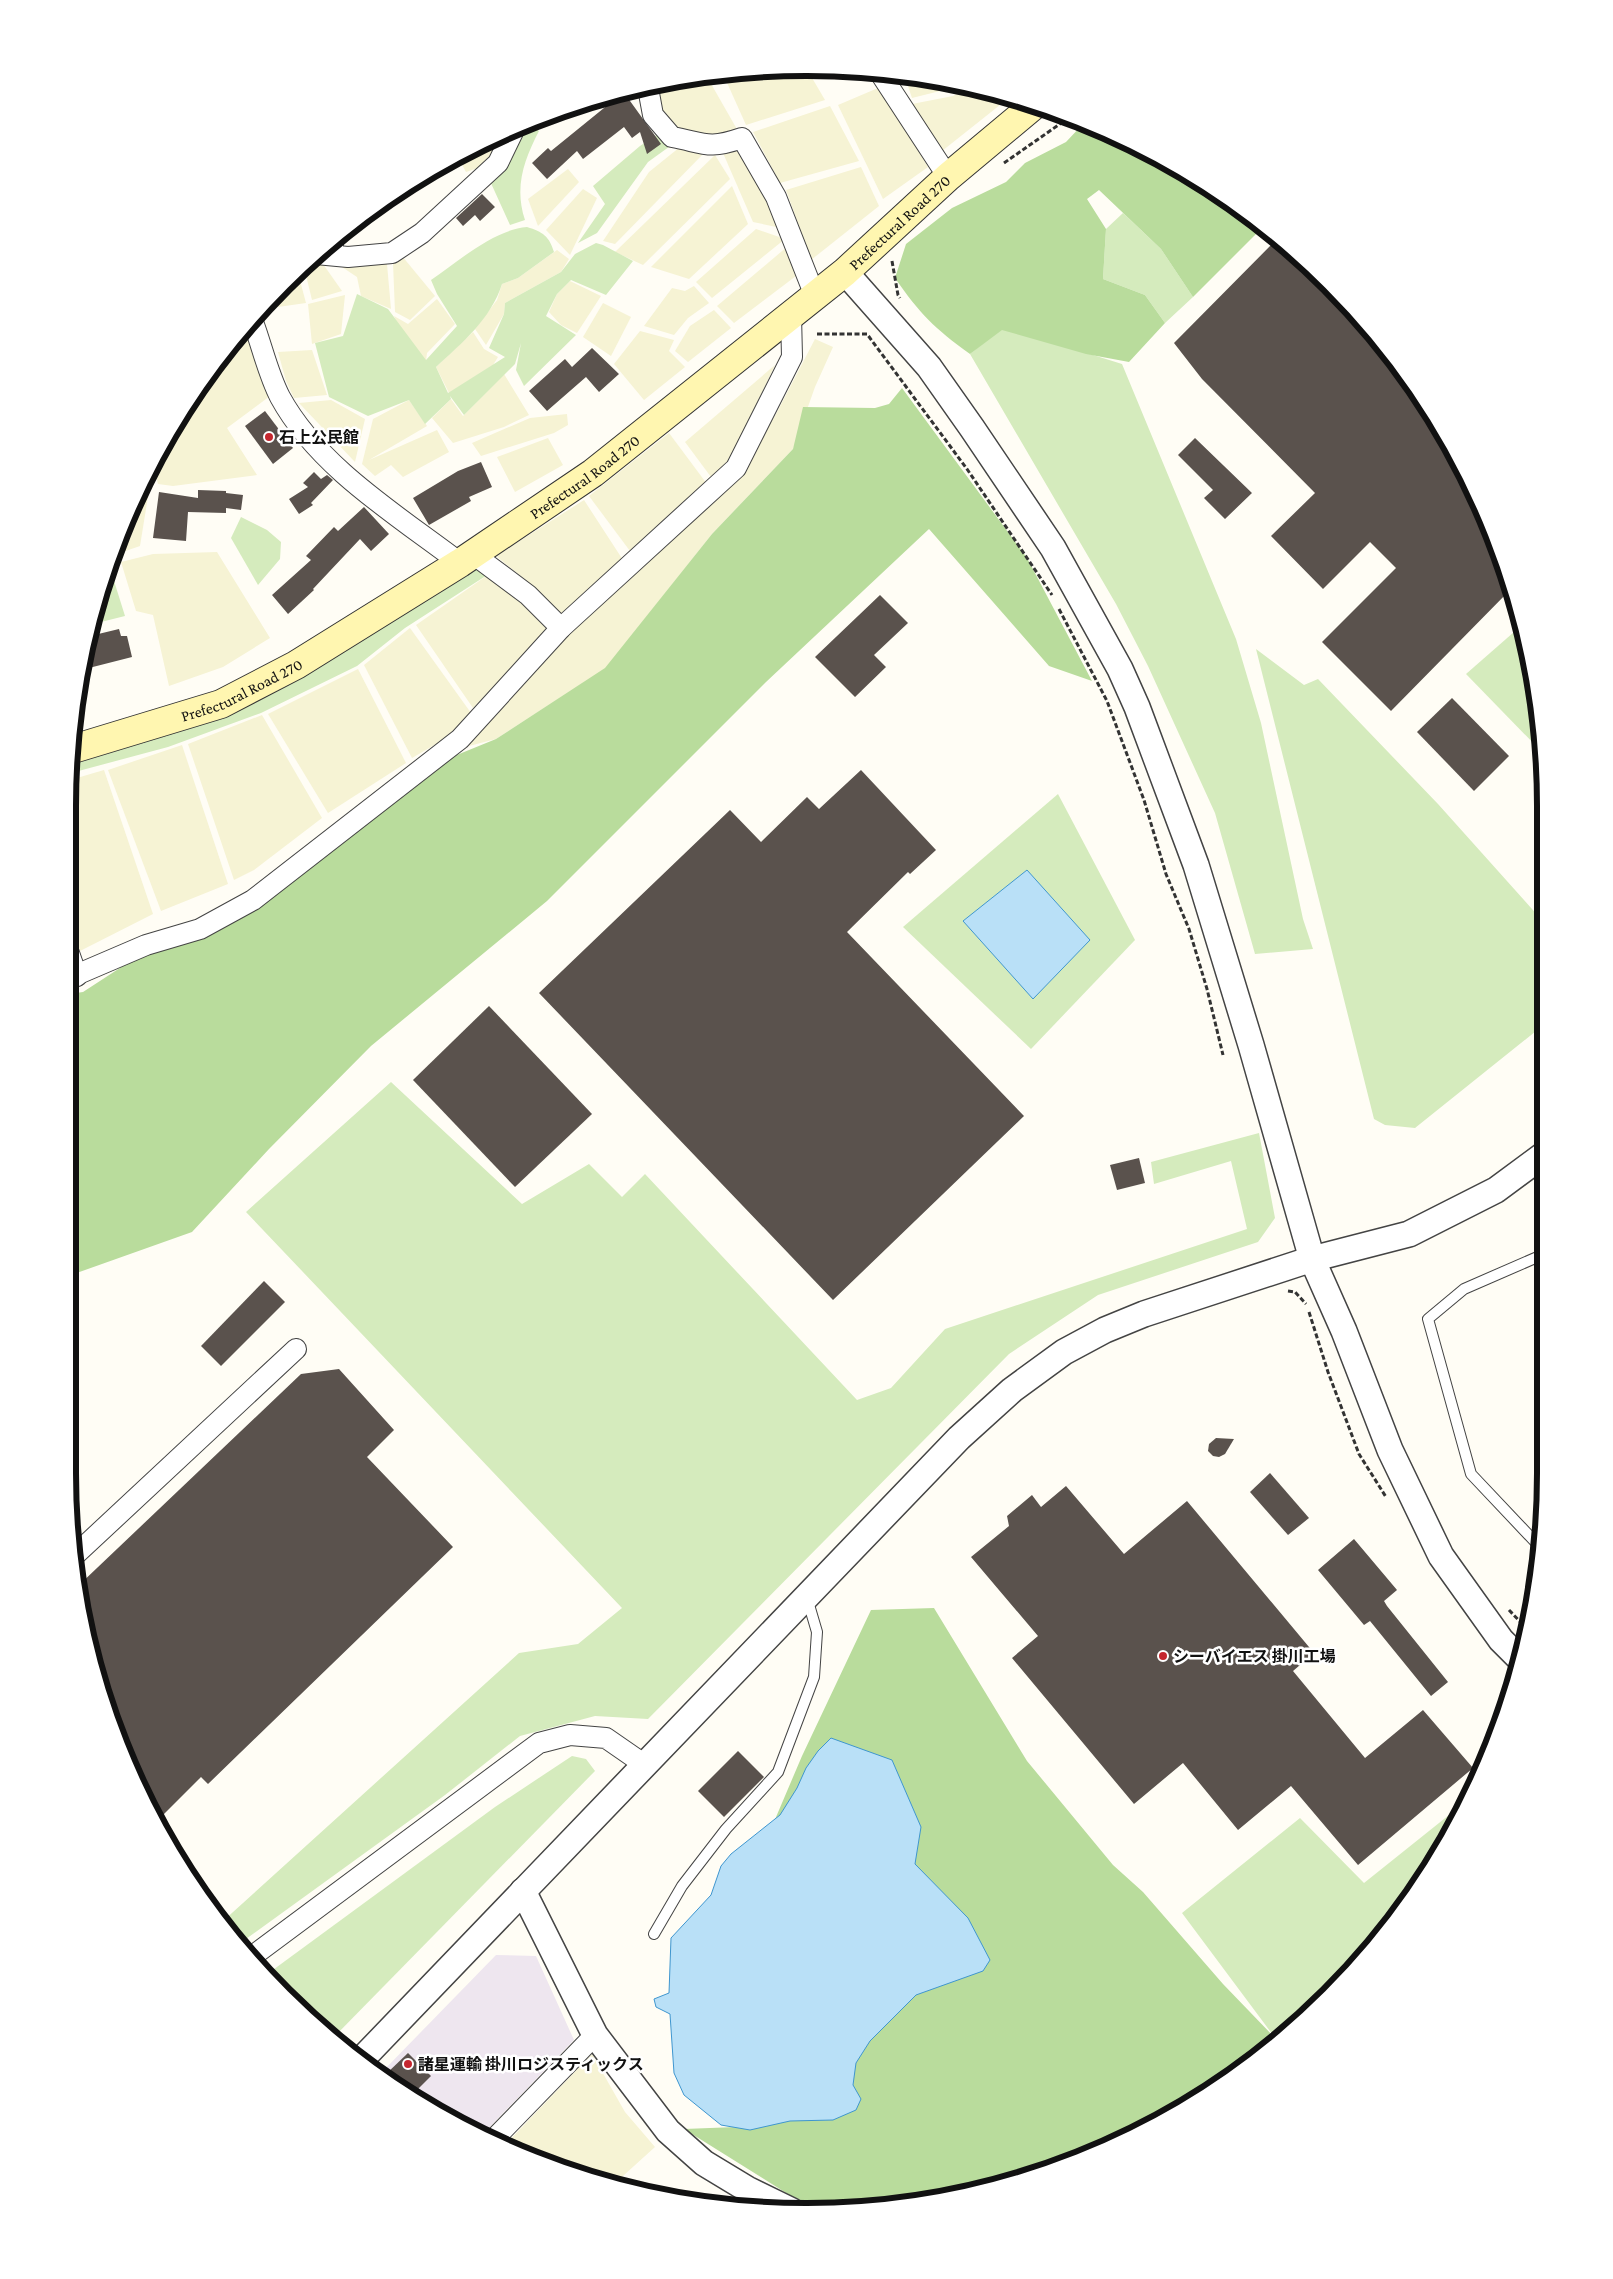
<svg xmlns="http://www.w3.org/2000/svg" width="1613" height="2279" font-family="'Crimson Pro','Noto Sans JP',serif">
<rect width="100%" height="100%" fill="#fffdf5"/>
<!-- industrial -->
<path fill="#eee6ef" d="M496 1955 536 1956 574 2040 482 2135 437 2112 381 2073Z"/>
<!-- farmland -->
<g fill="#f6f3d4">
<path d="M808 71 825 100 746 125 724 76 735 73Z"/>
<path d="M706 75 742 138 672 137 648 88Z"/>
<path d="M905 77 960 86 912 98Z"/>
<path d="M878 88 900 119 928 167 883 199 838 105Z"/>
<path d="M968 88 997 93 1010 97 942 151 912 104 953 96Z"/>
<path d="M830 106 859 161 780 183 753 132Z"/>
<path d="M501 137 487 165 466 172 458 157Z"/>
<path d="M739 146 768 193 781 228 753 222 723 153Z"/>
<path d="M680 147 705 152 615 244 603 241 649 172Z"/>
<path d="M715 155 730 179 643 265 615 252Z"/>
<path d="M861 167 879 206 811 260 786 190Z"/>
<path d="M568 169 579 182 538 226 528 199Z"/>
<path d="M732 186 748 224 689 279 651 267Z"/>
<path d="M583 189 597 198 570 255 546 230Z"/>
<path d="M756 229 785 239 712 298 696 282Z"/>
<path d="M788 246 796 276 734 323 717 306Z"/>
<path d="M557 250 569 259 561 272 505 303 504 314 486 345 475 329 497 300 502 284 518 278Z"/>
<path d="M402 256 435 296 410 320 395 312 393 263Z"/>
<path d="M344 262 387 264 391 309 361 296 357 277 342 267Z"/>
<path d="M307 264H323L342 291 312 300 304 267Z"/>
<path d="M298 273 306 303 271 308 268 305Z"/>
<path d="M570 281 601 296 577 333 561 325 549 312 557 294Z"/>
<path d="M694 286 709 303 688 318 674 335 644 326 672 288 685 291Z"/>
<path d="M345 295 341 334 312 344 308 304Z"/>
<path d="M437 299 455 324 427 353 426 361 402 334 394 316 408 324Z"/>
<path d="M603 303 631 317 611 356 583 337Z"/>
<path d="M714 310 731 328 688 362 675 351 690 326Z"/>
<path d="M249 326 278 390 227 428 257 475 173 486 158 484 155 473 149 472 166 437 220 356Z"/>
<path d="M640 331 674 340 669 351 685 367 644 400 614 364Z"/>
<path d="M473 332 484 349 498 357 493 365 449 393 436 367Z"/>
<path d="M815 339 833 347 815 387 793 449 712 534 606 668 496 739 442 753 745 466 776 414Z"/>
<path d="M312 350 327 395 294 398 286 381 278 352Z"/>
<path d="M775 365 729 461 711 477 685 442Z"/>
<path d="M504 374 529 415 504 427 453 443 432 418 451 399 463 416Z"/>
<path d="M331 400 365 419 355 462 299 403Z"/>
<path d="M409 400 427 426 369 460 437 430 449 452 403 477 391 465 375 476 362 464 373 419Z"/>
<path d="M567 414 568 425 554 433 481 456 472 443 530 418Z"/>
<path d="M669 433 707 484 630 551 589 496Z"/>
<path d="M548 438 563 465 515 492 497 457Z"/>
<path d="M147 477 151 478 140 546 114 555 124 524Z"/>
<path d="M584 500 623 560 558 617 529 583 496 556Z"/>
<path d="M217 552 270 638 223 667 169 686 153 615 136 611 121 562 153 554Z"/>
<path d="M492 572 552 627 473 708 416 625Z"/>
<path d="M410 628 471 713 455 733 412 758 364 665Z"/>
<path d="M358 669 406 763 328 813 268 714Z"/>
<path d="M262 715 322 818 254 870 234 880 188 744Z"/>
<path d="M182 745 228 884 161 911 108 770Z"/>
<path d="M104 770 153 914 80 951 68 922V806L70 780Z"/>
<path d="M592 2054 625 2112 655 2147 613 2185 523 2155 504 2146Z"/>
</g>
<!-- green -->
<g fill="#d5ebbd">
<path d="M530 124 539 131C524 160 514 187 525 220L510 225 490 181 521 128Z"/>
<path d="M661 132 673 144 648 162 597 233 578 243 605 204 593 186 640 146Z"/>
<path d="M1123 213 1161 249 1193 297 1165 323 1145 295 1103 279 1106 229Z"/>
<path d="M527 227C543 232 549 236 554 252L518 278 502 284C491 319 462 343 436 367L448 393 505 357 489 348 504 314 505 303 561 272 575 254 596 243 603 245 633 261 606 295 571 280 557 294 546 316 576 335 524 386 516 370 521 343 515 364 464 415 450 396 451 399 425 424 409 400 368 416 329 397 315 343 343 336 357 294 388 309 426 360 457 326 437 294 431 280C459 261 493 230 527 227Z"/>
<path d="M1003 327 1122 364 1236 639 1261 723 1303 919 1313 949 1255 954 1215 813 1148 666 1116 604 970 354Z"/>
<path d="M241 517 267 530 281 542 280 559 258 585 231 538Z"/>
<path d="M480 559 495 570 405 628 357 666 261 713 168 747 71 773 72 757 181 725Z"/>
<path d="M110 568 125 616 93 624Z"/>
<path d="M1522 625 1539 710V749L1466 674Z"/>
<path d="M1256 649 1304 685 1318 679 1438 804 1540 918 1541 1027 1415 1128 1385 1125 1374 1119Z"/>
<path d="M1058 794 1135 940 1031 1049 903 927Z"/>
<path d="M391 1082 522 1204 589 1164 622 1197 645 1174 857 1400 891 1388 945 1329 1247 1229 1231 1161 1154 1184 1151 1162 1259 1133 1275 1218 1258 1242 1098 1295 1009 1354 648 1719 595 1716 520 1736 445 1795 239 1944 222 1922 519 1653 578 1644 622 1608 246 1212Z"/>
<path d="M572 1756 586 1759 595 1771 333 2038 319 2028 266 1975 495 1807Z"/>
<path d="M1469 1799 1393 1922 1294 2028 1276 2042V2039L1182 1913 1300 1818 1364 1883Z"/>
</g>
<!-- forest -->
<g fill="#b9dc9c">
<path d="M1082 125 1133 144 1256 220 1263 227 1193 297 1161 249 1099 190 1087 199 1106 229 1103 279 1145 295 1165 323 1129 362 1086 354 1002 330 970 354C934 328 920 314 895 278L906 244 952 208 1006 182 1025 163 1066 142Z"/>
<path d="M902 388 1027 558 1092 681 1049 666 929 529 766 682 547 901 371 1046 269 1149 192 1232 71 1275 69 994 83 992 143 953 214 921 442 761 496 739 605 668 712 534 793 449 803 407 875 408 889 404Z"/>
<path d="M934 1608 1027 1761 1113 1865 1143 1892 1223 1984 1276 2039V2042L1217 2087 1133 2135 1044 2172 903 2205 824 2210 791 2196 684 2129 762 2126 753 1871 802 1756 871 1610Z"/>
</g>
<!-- water -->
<g fill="#b9e0f7" stroke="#3f96cf">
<path d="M1027 870 1090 940 1033 999 963 921Z"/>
<path d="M831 1738 892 1760 921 1827 915 1864 968 1918 990 1960 983 1971 916 1995 870 2041 856 2063 853 2085 861 2099 856 2110 833 2120 790 2121 750 2130 721 2125 684 2095 674 2073 670 2014 656 2007 654 1999 669 1993 671 1938 711 1895 721 1866 731 1854 780 1815 797 1788 806 1768 818 1751Z"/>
</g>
<!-- building -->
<g fill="#5a524d">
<path d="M625 94 661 144 647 154 640 132 632 138 624 127 583 159 577 151 547 179 532 163 548 148 551 151 620 95Z"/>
<path d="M482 194 495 207 480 221 475 215 463 226 456 218Z"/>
<path d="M1277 239 1362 319 1421 396 1469 480 1511 589 1391 711 1322 642 1396 568 1370 542 1323 589 1271 536 1315 493 1202 379 1174 343Z"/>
<path d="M592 348 619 374 599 392 586 377 547 411 529 391 565 359 572 367Z"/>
<path d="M265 411 293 448 273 464 245 426Z"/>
<path d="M1195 438 1252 493 1225 519 1204 498 1213 490 1178 455Z"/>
<path d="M481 462 492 487 469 497 471 501 429 525 413 498 458 471Z"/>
<path d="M314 472 321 479 327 475 333 480 311 503 313 505 299 514 289 499 308 487 303 483Z"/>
<path d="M198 490 226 491V493L243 495 241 510 226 508V513L188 512 186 541 153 538 159 492 198 498Z"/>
<path d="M364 507 389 534 371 551 360 539 313 589 314 590 288 614 272 595 311 560 306 556 334 527 338 531Z"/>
<path d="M880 595 908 623 874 655 886 667 855 697 815 657Z"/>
<path d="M119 629 121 636H127L132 657 81 670 90 636Z"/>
<path d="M1452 698 1509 756 1474 791 1417 732Z"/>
<path d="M861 770 936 850 910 874 908 872 847 932 1024 1116 833 1300 539 993 730 810 761 842 807 797 819 809Z"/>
<path d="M489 1006 592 1114 515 1187 413 1080Z"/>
<path d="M1139 1158 1145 1183 1117 1190 1110 1165Z"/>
<path d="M264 1281 285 1302 221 1366 201 1346Z"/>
<path d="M339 1369 394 1430 367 1457 453 1547 208 1784 201 1777 158 1820 124 1756 93 1664 77 1587 301 1374Z"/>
<path d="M1216 1438 1234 1439 1225 1454 1219 1457 1213 1456 1208 1451 1209 1444Z"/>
<path d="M1270 1473 1309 1518 1288 1535 1250 1492Z"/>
<path d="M1066 1486 1124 1554 1187 1501 1314 1653 1293 1671 1365 1758 1423 1710 1473 1768 1358 1865 1291 1786 1238 1830 1183 1763 1134 1804 1012 1658 1038 1636 971 1557 1009 1526 1007 1516 1032 1495 1041 1507Z"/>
<path d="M1354 1539 1397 1590 1384 1601 1387 1606 1448 1682 1431 1696 1370 1621 1364 1625 1318 1570Z"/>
<path d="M738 1751 764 1777 724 1817 698 1791Z"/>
<path d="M408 2053 431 2076 412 2095 385 2075Z"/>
</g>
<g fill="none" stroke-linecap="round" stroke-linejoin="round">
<defs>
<g id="service">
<path d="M337 238 339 256"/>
<path d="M1540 1547 1471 1474 1428 1319 1464 1289 1542 1255"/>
<path d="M654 1934 682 1886 726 1829 778 1772 814 1677 817 1632 807 1598"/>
</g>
<g id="minor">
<path d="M880 73 948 177"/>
<path d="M648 88 653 115 672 137C705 143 707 150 742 138L776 197 815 296"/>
<path d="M316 254 348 257 392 253 422 233 498 163 513 132"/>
<path d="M253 322C262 346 268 374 280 397 318 467 397 515 460 563"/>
<path d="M473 554 528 595 561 628"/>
<path d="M69 953 77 976"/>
<path d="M69 978 146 945 200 929 253 900 460 739 561 628 736 468 792 357 791 315"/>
<path d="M74 1556 296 1349"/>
<path d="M250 1958 539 1743 570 1735 606 1738 645 1765"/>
<path d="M493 2140 595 2035"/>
</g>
<g id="tertiary">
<path d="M845 272 929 367 972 428 1053 548 1120 669 1137 707 1196 865 1251 1045 1312 1259 1344 1331 1390 1450 1441 1556 1501 1640 1521 1660"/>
<path d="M523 1891 595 2035 668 2131 704 2163 747 2189 792 2211"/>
<path d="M362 2059 959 1438 1012 1390 1064 1352 1105 1330 1144 1314 1312 1259 1409 1234 1496 1190 1542 1156"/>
</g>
<g id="secondary">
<path id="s1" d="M73 749 221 704 296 665 460 563 593 473 845 272 948 177 1033 106"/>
</g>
</defs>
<!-- service casing -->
<use href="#service" stroke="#444" stroke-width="12"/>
<!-- minor casing -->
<use href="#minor" stroke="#444" stroke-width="22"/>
<!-- tertiary casing -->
<use href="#tertiary" stroke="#444" stroke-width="28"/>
<!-- secondary casing -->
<use href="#secondary" stroke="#333" stroke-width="30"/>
<!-- path -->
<g stroke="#333" stroke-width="3" stroke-dasharray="5 2.5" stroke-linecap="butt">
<path d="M1004 163 1067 119"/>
<path d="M892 261 898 295 900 298"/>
<path d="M817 334H867L967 469 1052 595"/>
<path d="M1059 609 1107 701 1144 800 1166 874 1189 929 1207 989 1223 1055"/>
<path d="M1288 1291 1295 1292 1306 1304"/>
<path d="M1309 1312 1328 1372 1359 1454 1386 1497"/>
<path d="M1509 1610 1526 1628"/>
</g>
<!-- service -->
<use href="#service" stroke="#fff" stroke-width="10"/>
<!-- minor -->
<use href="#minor" stroke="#fff" stroke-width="20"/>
<!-- tertiary -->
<use href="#tertiary" stroke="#fff" stroke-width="25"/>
<!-- secondary -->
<use href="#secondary" stroke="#fff6b0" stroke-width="28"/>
</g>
<!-- markers -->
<g fill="#c4262e" stroke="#fff" stroke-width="2">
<circle cx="269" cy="437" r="5"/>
<circle cx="1163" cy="1656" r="5"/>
<circle cx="408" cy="2064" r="5"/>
</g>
<g text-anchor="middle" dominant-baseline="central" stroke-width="5" stroke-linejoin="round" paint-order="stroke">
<!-- street labels -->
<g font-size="16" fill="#111" stroke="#fff">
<text stroke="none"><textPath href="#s1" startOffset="989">Prefectural Road 270</textPath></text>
<text stroke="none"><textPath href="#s1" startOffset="584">Prefectural Road 270</textPath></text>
<text stroke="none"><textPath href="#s1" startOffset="179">Prefectural Road 270</textPath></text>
</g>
<!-- poi labels -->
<g font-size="16" font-weight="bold" fill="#111" stroke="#fff" text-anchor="start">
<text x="279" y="437">石上公民館</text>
<text x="1173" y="1656">シーバイエス 掛川工場</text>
<text x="418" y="2064">諸星運輸 掛川ロジスティックス</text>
</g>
</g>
<!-- crop -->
<path d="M0 0H1613V2279H0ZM806 76H807A730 730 0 0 1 1537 806V1473A730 730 0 0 1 807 2203H806A730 730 0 0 1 76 1473V806A730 730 0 0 1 806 76Z" fill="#fff" fill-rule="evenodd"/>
<path fill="none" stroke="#111" stroke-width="6" d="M806 76H807A730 730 0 0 1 1537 806V1473A730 730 0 0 1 807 2203H806A730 730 0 0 1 76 1473V806A730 730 0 0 1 806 76Z"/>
</svg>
